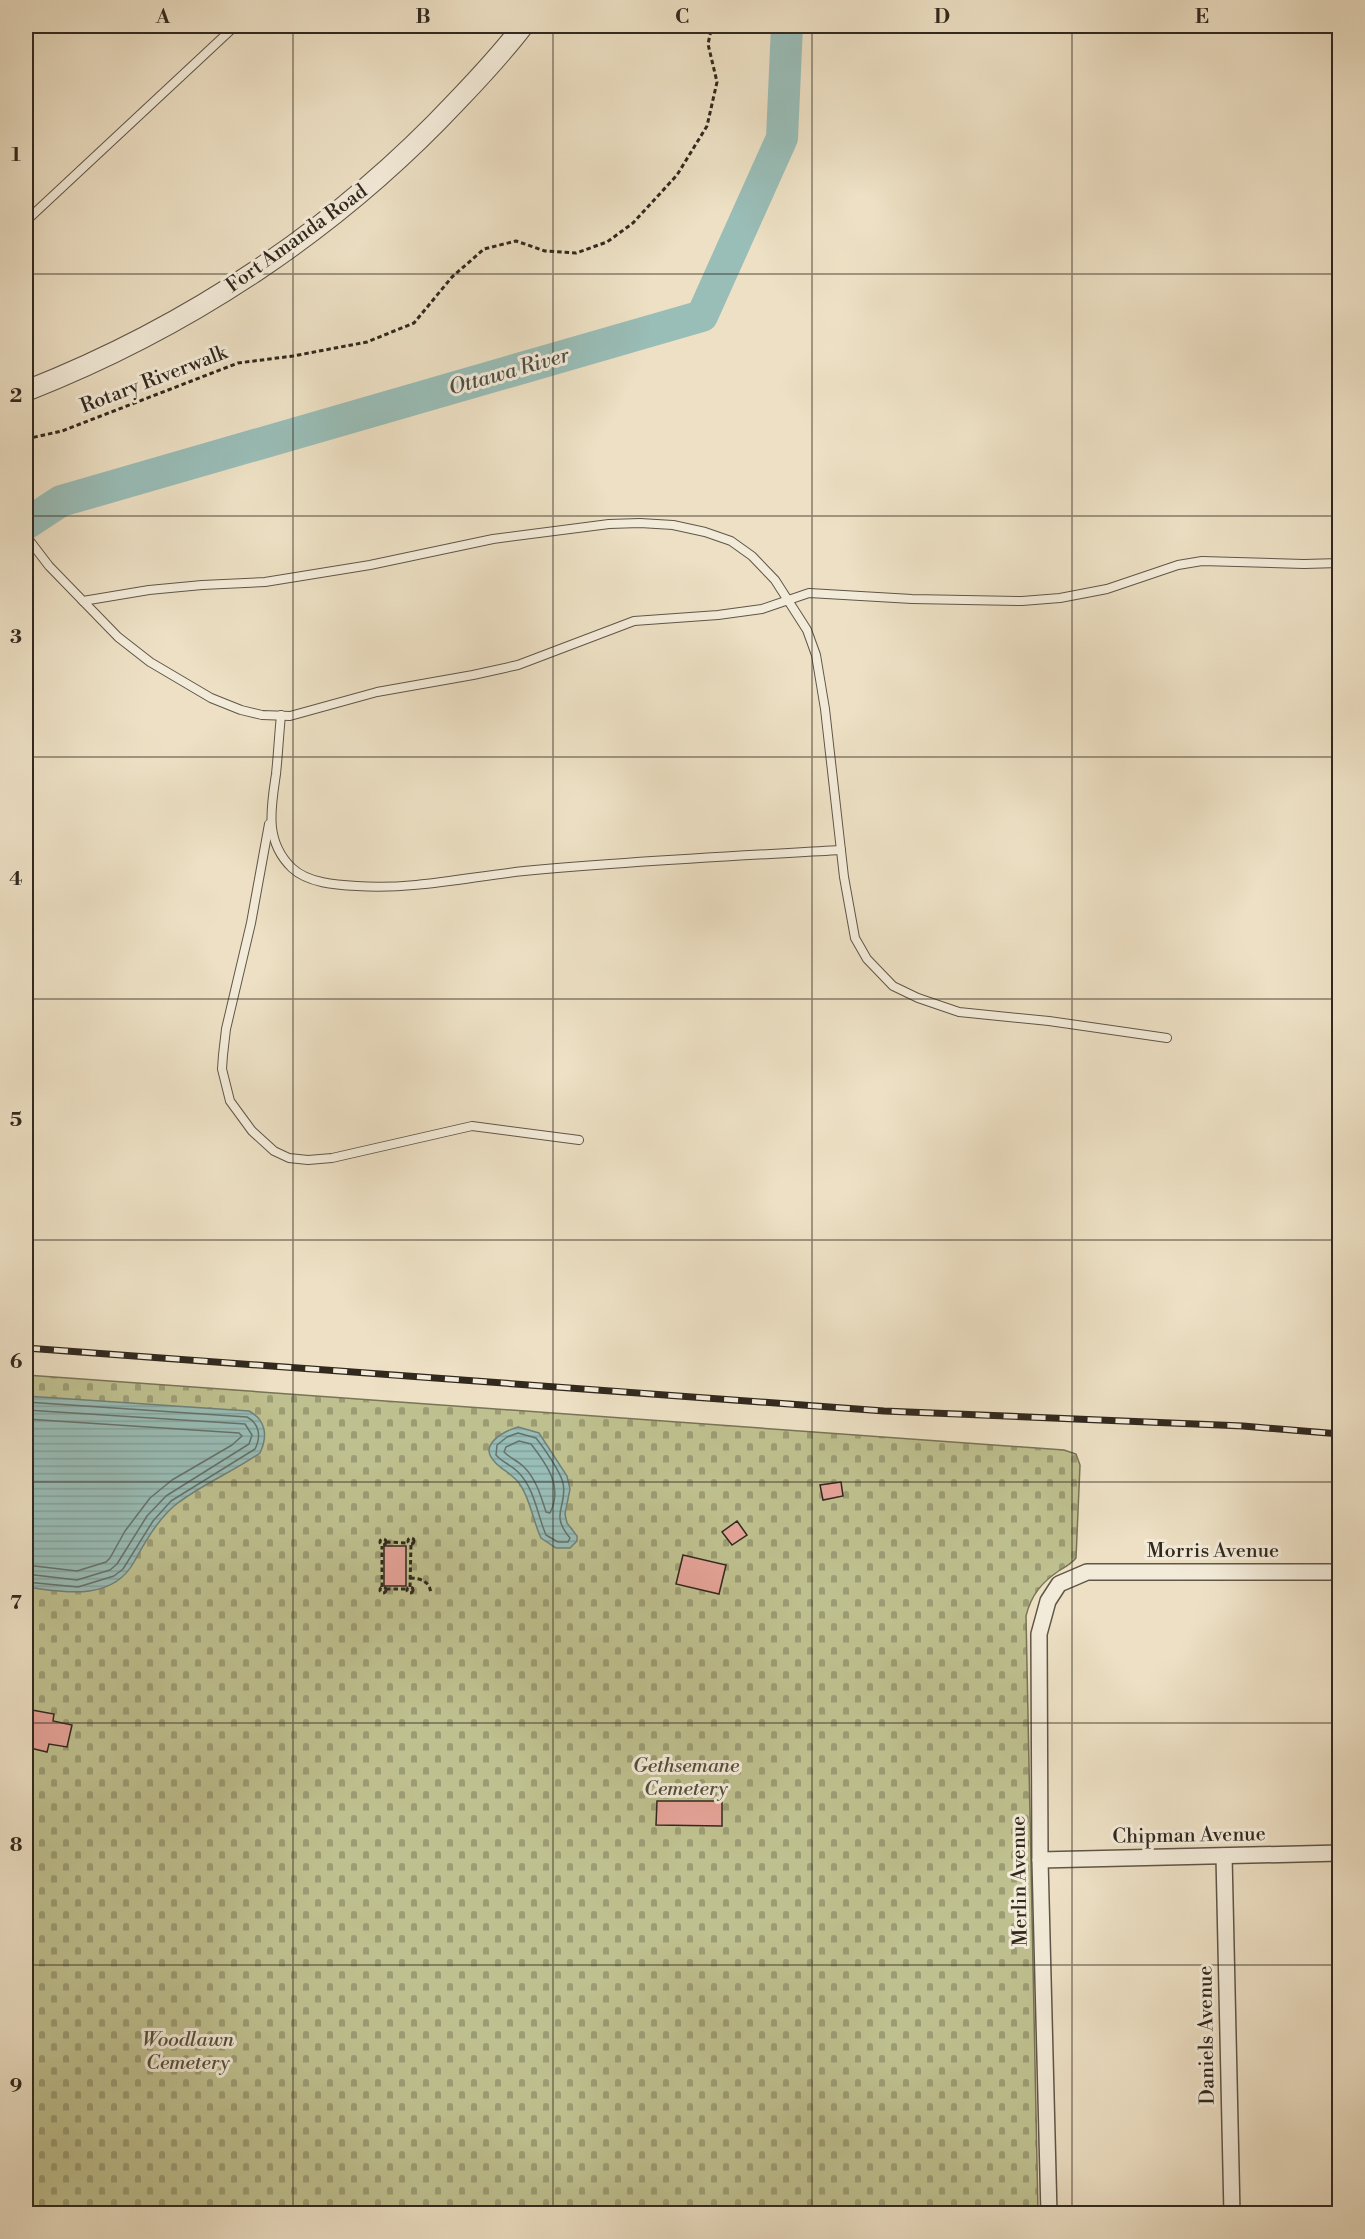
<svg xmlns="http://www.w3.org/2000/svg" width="1365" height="2239" font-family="'Libre Bodoni',serif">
<defs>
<pattern id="cemetery-stones" width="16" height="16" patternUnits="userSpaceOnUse" patternTransform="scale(1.5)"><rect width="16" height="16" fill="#bfc08f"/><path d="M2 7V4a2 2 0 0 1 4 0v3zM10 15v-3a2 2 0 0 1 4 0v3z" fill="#9c9c74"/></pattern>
<pattern id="water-rules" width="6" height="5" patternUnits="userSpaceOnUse" patternTransform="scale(1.5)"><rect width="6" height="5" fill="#99bdb7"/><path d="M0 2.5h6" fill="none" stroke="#84a29d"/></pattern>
</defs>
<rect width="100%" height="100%" fill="#ede0c4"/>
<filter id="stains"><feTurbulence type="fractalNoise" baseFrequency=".00333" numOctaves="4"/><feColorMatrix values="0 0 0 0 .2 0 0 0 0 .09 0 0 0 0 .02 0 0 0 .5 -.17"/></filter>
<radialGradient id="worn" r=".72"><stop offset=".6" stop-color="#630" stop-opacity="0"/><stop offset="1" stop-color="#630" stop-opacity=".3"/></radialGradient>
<!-- cemetery -->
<path fill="url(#cemetery-stones)" stroke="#787456" stroke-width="1.5" d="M26 1375 1064 1450 1076 1454 1080 1465 1076 1558C1071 1564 1067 1566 1060 1570 1042 1582 1031 1595 1026 1616L1038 2213H26Z"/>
<!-- water -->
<g fill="url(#water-rules)" stroke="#6f817a" stroke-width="1.5">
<path d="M26 1396 249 1411C266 1420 268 1436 260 1453 233 1472 200 1485 174 1506 157 1521 145 1542 134 1562 112 1602 63 1592 26 1587Z"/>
<path d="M518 1427 539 1433 567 1476 570 1489 565 1514 567 1523 577 1536V1541L570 1548H556L541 1538C533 1521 531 1502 521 1486 514 1474 502 1471 494 1461 478 1444 505 1431 518 1427Z"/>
</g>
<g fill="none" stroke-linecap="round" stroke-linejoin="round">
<!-- shore -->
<g stroke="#65726a" stroke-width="1.5">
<path d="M26 1402 247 1417C260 1424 261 1437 255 1449L171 1501 153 1521 123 1569 114 1576 78 1587 26 1582"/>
<path d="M26 1410 245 1424 252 1435 249 1444 166 1496 147 1516 117 1564 110 1570 77 1580 26 1574"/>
<path d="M26 1419 239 1433 242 1436 232 1445 172 1480 150 1498 125 1531 110 1558 106 1562 77 1571 26 1565"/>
<path d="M518 1433 536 1438C544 1448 560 1471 563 1483 568 1507 549 1513 570 1538L568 1542H558L546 1535C537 1514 535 1490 519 1473 512 1465 503 1463 496 1455L497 1445 507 1437Z"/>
<path d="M519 1441 531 1444C548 1466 563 1487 550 1513L546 1512C541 1496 536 1479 524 1467 518 1461 510 1458 504 1452L506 1447Z"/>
</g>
<!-- river -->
<path stroke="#99bdb7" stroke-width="32" d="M26 524 61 501 702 316 782 138 787 26"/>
</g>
<!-- building -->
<g fill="#e5a398" stroke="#31281e" stroke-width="1.5">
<path d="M841 1482 843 1496 823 1500 820 1485Z"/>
<path d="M737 1521 747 1535 732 1545 722 1532Z"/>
<rect x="384" y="1546" width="22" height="40"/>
<path d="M683 1555 726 1565 719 1594 676 1584Z"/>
<path d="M32 1710 54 1714 53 1721 72 1725 67 1747 49 1744 47 1752 26 1747V1718L30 1719Z"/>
<path d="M657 1801H722V1826L656 1825Z"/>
</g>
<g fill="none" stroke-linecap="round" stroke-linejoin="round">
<defs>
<g id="service">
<path d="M26 221 235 26"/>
<path d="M26 536 49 566 83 601 149 590 202 585 265 582 370 565 493 539 609 524 640 523 673 525 705 532 731 541 752 556 775 580 807 630 816 655 825 709 844 877 855 938 867 959 893 986 918 998 959 1012 1049 1021 1167 1038"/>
<path d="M83 601 118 637 150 662 211 698 241 710 262 715 290 716 377 692 473 675 518 665 634 621 718 615 762 609 809 593 912 599 1022 601 1060 598 1107 589 1178 565 1202 561 1304 564 1340 563"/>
<path d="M281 715C279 735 278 755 276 774 271 808 264 841 292 868 308 883 336 885 357 886 412 890 469 877 524 871 629 861 735 856 841 850"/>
<path d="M269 824 251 923 226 1029 223 1055 222 1069 230 1101 252 1131 274 1151 289 1158 308 1160 332 1158 472 1126 579 1140"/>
</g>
<g id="minor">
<path d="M1224 1856 1232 2214"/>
<path d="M1040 1860 1340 1853"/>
<path d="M1049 2214 1040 1860 1039 1634 1048 1601 1059 1584 1087 1572H1340"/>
</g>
<path id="tertiary" d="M26 391C189 327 337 229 457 101 480 77 503 52 523 26"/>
</defs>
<!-- service casing -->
<use href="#service" stroke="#605648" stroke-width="10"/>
<!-- minor casing -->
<use href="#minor" stroke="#605648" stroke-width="18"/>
<!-- tertiary casing -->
<use href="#tertiary" stroke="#605648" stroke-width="22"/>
<!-- path -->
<g stroke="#31281e" stroke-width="3" stroke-dasharray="4.5 3" stroke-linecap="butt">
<path d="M26 439 62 431 238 363 293 356 367 342 414 323 452 277 484 249 516 241 545 251 576 253 607 242 633 223 677 175 707 126 717 82 708 44 712 26"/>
<circle cx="411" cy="1541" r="3"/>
<circle cx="383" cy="1542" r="3"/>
<path d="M386 1542 408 1543"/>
<path d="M410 1578C422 1578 430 1582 431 1594"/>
<circle cx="410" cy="1590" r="3"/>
<circle cx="383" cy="1590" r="3"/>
<path d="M382 1587V1546"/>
<path d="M410 1587 411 1544"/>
<path d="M386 1589H407"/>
</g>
<!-- service -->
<use href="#service" stroke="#f3ebd9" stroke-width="8"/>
<!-- minor -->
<use href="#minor" stroke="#f3ebd9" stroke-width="15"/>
<!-- tertiary -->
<use href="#tertiary" stroke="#f3ebd9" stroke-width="20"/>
<defs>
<path id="rail" d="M26 1348 884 1411 1243 1426 1340 1434"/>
</defs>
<!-- rail casing -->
<use href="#rail" stroke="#31281e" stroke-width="7"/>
<!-- rail -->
<use href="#rail" stroke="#f3ebd9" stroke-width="4.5" stroke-dasharray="14" stroke-linecap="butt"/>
</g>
<!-- grid -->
<path fill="none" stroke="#31281e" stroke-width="1.5" stroke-opacity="0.55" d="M293 26V2214M553 26V2214M812 26V2214M1072 26V2214M26 274H1340M26 516H1340M26 757H1340M26 999H1340M26 1240H1340M26 1482H1340M26 1723H1340M26 1965H1340"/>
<g text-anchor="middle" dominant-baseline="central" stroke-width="6" stroke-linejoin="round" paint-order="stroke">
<!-- street labels -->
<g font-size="20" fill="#31281e" stroke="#f3ebd9">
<text transform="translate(297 239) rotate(-36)">Fort Amanda Road</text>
<text transform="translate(154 380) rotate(-21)">Rotary Riverwalk</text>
<text x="1213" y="1551">Morris Avenue</text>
<text transform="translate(1189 1836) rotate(-1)">Chipman Avenue</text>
<text transform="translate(1020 1881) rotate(-91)">Merlin Avenue</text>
<text transform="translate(1207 2035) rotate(-91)">Daniels Avenue</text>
</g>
<!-- park labels -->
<g font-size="20" font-style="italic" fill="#544e3a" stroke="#f3ebd9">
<text x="686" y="1766">Gethsemane<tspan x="686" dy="23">Cemetery</tspan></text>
<text x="188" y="2040">Woodlawn<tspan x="188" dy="23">Cemetery</tspan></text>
</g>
<!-- water labels -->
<g font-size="21" font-style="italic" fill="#4b4d44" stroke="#f3ebd9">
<text transform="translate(509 372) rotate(-16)">Ottawa River</text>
</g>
</g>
<!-- margin -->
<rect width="1365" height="2239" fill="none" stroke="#ede0c4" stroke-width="66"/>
<rect x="33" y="33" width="1299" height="2173" fill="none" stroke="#31281e" stroke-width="2"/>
<g font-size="20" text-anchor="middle" font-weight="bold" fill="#31281e">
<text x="163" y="23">A</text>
<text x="423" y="23">B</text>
<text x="682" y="23">C</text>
<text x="942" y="23">D</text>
<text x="1202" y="23">E</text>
<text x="16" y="161">1</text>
<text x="16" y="402">2</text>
<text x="16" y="643">3</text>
<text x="16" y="885">4</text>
<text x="16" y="1126">5</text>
<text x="16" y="1368">6</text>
<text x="16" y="1609">7</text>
<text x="16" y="1851">8</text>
<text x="16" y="2092">9</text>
</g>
<rect width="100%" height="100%" filter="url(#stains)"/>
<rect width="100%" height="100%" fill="url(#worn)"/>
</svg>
